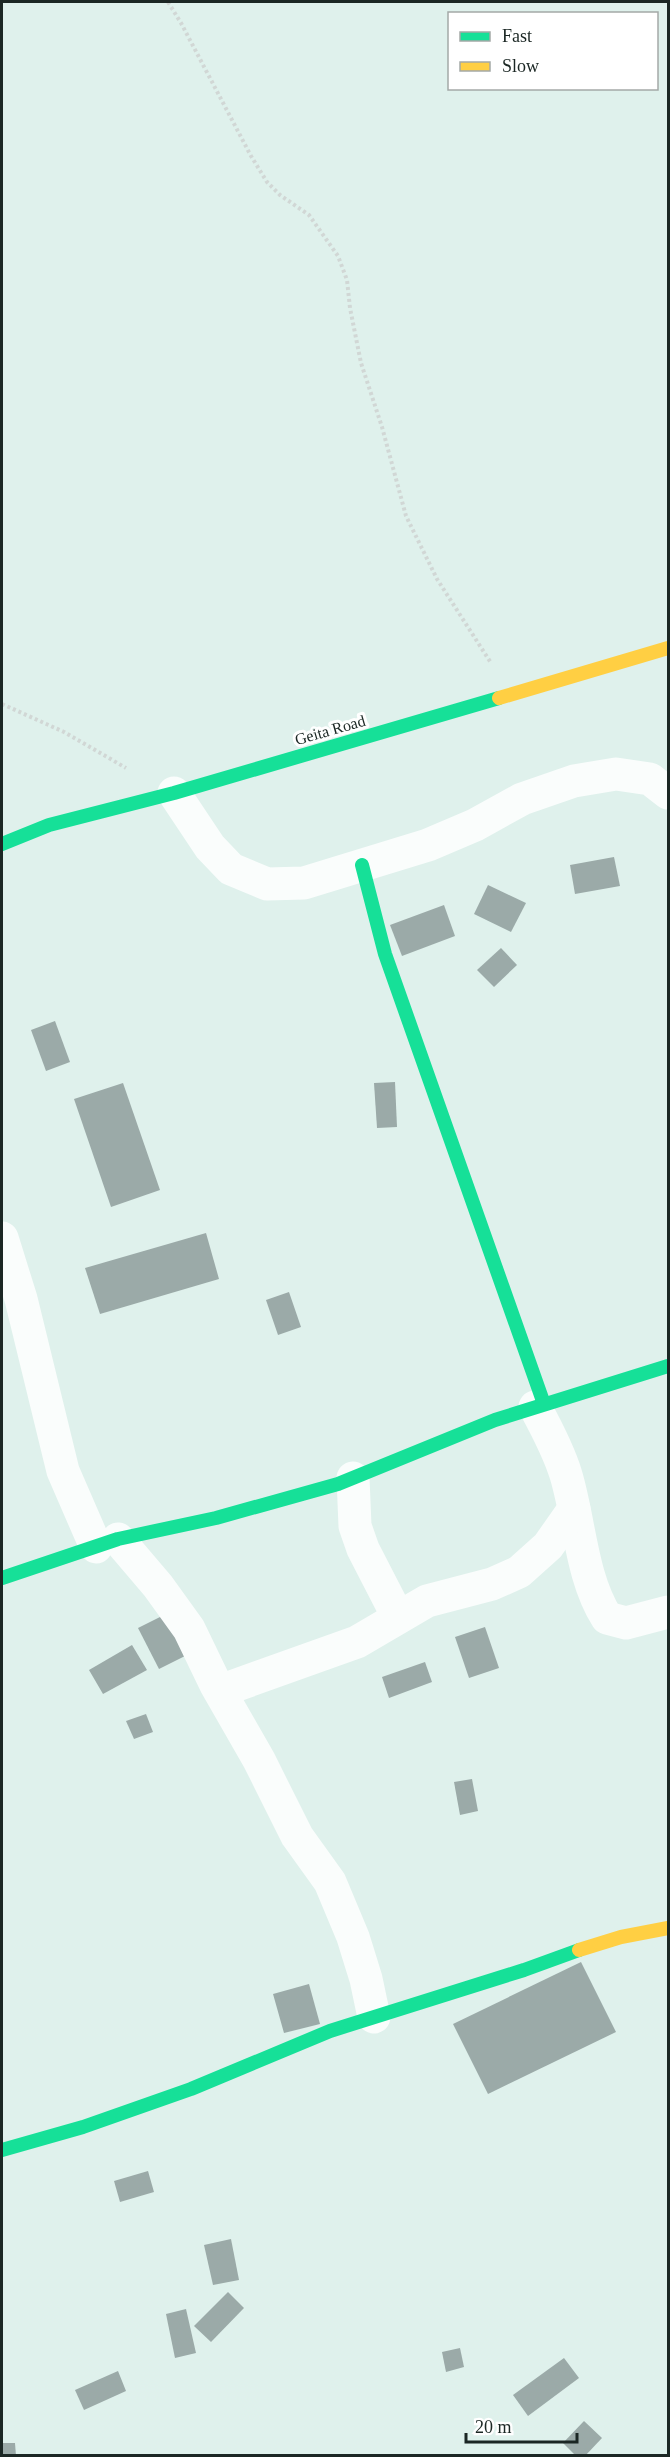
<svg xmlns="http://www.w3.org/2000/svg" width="670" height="2457" font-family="'Times New Roman',serif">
<rect width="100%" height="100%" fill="#dff1ec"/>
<!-- building -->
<g fill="#9baaa8">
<path d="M614 857 620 886 575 894 570 865Z"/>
<path d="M488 885 526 903 511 932 474 914Z"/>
<path d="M444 905 455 936 402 956 390 925Z"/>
<path d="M501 948 517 965 494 987 477 970Z"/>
<path d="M55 1021 70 1062 46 1071 31 1030Z"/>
<path d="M395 1082 397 1127 377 1128 374 1083Z"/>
<path d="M123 1083 160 1190 111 1207 74 1099Z"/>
<path d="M206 1233 219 1279 100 1314 85 1268Z"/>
<path d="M289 1292 301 1327 278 1335 266 1300Z"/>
<path d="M164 1615 185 1656 159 1669 138 1628Z"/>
<path d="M485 1627 499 1668 469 1678 455 1637Z"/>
<path d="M132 1645 147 1670 103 1694 89 1670Z"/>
<path d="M425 1662 432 1682 389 1698 382 1677Z"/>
<path d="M146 1714 153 1732 134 1739 126 1721Z"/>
<path d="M472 1779 478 1811 460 1815 454 1782Z"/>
<path d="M581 1962 616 2032 488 2094 453 2024Z"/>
<path d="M309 1984 320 2024 284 2033 273 1994Z"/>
<path d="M148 2171 154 2192 120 2202 114 2181Z"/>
<path d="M231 2239 239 2280 213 2285 204 2245Z"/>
<path d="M228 2292 244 2308 211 2342 194 2326Z"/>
<path d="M186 2309 196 2353 175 2358 166 2314Z"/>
<path d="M460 2348 464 2367 446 2372 442 2352Z"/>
<path d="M564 2358 579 2378 528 2416 513 2395Z"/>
<path d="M118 2371 126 2391 84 2410 75 2390Z"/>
<path d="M584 2421 602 2438 585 2456H576L563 2443Z"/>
<path d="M2 2443H15L16 2456H2Z"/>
</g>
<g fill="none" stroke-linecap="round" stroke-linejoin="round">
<!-- path -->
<g stroke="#d1d7d5" stroke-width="4" stroke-dasharray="3 3" stroke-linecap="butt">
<path d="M168 2 181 23 251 156 267 182 280 195 309 215 338 256 347 280 350 308 361 363 382 427 406 516 437 579 491 663"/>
<path d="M2 704 64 732 126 768"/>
</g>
<!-- street -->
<g stroke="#fafdfc" stroke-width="33">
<path d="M174 793 210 847 231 869 267 884 304 883 428 845 475 825 522 799 574 781 616 774 650 779 668 793"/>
<path d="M2 1238 21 1299 63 1471 96 1547"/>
<path d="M535 1407C547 1429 559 1452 566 1475 580 1522 581 1577 607 1618L626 1623 668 1612"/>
<path d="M353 1478 355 1526 363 1549 398 1617"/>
<path d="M118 1539 158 1586 189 1629 216 1685 259 1760 297 1836 330 1882 353 1937 366 1979 374 2017"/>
<path d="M220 1691 357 1642 427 1601 492 1584 519 1572 548 1546 574 1509"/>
</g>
<!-- fast -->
<g stroke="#16e098" stroke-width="14">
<path d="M2 844 49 825 174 793 499 698"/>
<path d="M362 865 385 954 544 1404"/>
<path d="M2 1578 118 1539 216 1518 338 1484 495 1420 668 1366"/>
<path d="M2 2150 83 2127 191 2089 330 2031 524 1970 579 1950"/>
</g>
<!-- slow -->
<g stroke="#ffcf43" stroke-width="14">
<path d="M499 698 668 648"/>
<path d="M579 1950 621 1937 668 1928"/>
</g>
</g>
<g text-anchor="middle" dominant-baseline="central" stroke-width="6" stroke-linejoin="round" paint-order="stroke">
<!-- street labels -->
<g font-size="16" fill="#1b2724" stroke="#fff">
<text transform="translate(330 730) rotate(-16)">Geita Road</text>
</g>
</g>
<!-- border -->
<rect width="670" height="2457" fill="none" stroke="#1b2724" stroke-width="6"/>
<!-- legend -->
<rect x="448" y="12" width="210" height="78" fill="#ffffff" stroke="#a4a9a7" stroke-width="1.5"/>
<rect x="460" y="32" width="30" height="9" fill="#16e098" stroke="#a4a9a7" stroke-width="1.5"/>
<text x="502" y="42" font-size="18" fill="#1b2724">Fast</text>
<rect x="460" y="62" width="30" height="9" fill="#ffcf43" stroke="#a4a9a7" stroke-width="1.5"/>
<text x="502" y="72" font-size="18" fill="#1b2724">Slow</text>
<!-- scale -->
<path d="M466 2433v9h111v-9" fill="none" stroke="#1b2724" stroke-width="3"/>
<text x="475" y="2433" font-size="18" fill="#1b2724" stroke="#ffffff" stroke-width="4.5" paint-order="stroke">20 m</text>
</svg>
